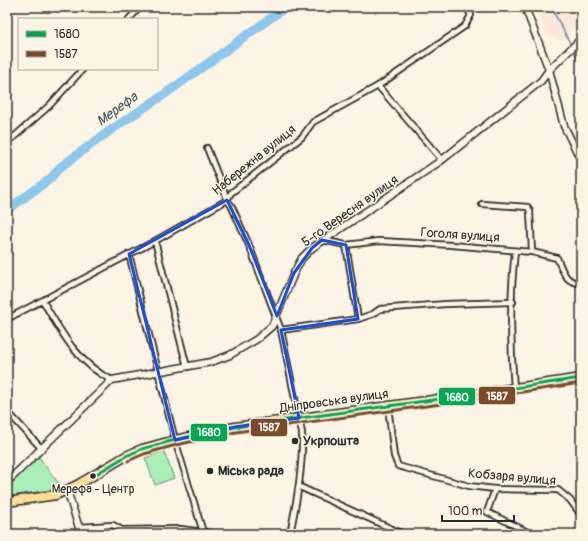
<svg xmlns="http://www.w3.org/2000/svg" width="588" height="541" font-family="Pangolin,sans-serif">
<rect width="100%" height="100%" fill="#fcf5e5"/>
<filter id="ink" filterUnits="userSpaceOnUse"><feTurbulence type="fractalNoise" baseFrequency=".025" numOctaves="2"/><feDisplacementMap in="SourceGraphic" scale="8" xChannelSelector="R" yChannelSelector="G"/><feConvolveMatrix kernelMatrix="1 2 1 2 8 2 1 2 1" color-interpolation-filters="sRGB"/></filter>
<g filter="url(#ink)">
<!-- built -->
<path fill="#fbe8d8" d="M535 7H581V23L563 40 555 38 548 35Z"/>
<!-- green -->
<g fill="#aaeeb8" stroke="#6a8c72">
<path d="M164 451 174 478 155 485 145 458Z"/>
<path d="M39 457 59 484 57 487 50 490 9 496 7 494V486Z"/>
</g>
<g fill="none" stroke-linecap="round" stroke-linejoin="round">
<!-- stream -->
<g stroke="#66899f" stroke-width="1.5">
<path d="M551 7 570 43"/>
<path d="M574 51 581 67"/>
</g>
<!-- river -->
<path stroke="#8dc7ec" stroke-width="9" d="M7 210 50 179 59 168 115 127 165 94 286 7"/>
<defs>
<g id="street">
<path d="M129 19 140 7"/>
<path d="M378 86 442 160"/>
<path d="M7 143 49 106 83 69"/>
<path d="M207 148 226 196 227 200 231 205 249 245 281 330 302 433C303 467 297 500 290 534"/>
<path d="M482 204 528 207 530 211 532 252"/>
<path d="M322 240 346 245 379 241 452 245 532 252 557 258C563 271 565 283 581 283"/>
<path d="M155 241 187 367"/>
<path d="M129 254 175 440 203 532"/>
<path d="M43 301C60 331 79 365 112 380"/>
<path d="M7 319 155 241 227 200 231 193 302 137 313 122 378 86 465 26 471 15 466 7"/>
<path d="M358 319 373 314 380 309 446 304 513 302"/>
<path d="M281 330 358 319 346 245"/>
<path d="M514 388C510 343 510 296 515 251"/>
<path d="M388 406 394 456 398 466 469 486 495 489 558 490 570 500 581 515"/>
<path d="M7 411 41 448"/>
<path d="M300 487 403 534"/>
<path d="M495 489 487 512 526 531"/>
<path d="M80 527 113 525 122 530 181 529 218 534"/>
</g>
<g id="secondary">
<path d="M525 7 549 70 564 126 581 160"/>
<path d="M7 482 112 380 211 362 230 355 257 339 272 326 294 273 302 258 312 248 442 160 541 81 549 70 581 39"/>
<path d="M67 490 81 534"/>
</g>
<path id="highway" d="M7 502 56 495 79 484 126 456 142 449 175 440 235 427 462 396 581 378"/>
</defs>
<!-- street casing -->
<use href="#street" stroke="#2b2b2b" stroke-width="8"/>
<!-- secondary casing -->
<use href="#secondary" stroke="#2b2b2b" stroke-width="9"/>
<!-- highway casing -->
<use href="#highway" stroke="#2b2b2b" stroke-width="11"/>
<!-- street -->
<use href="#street" stroke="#fcf5e5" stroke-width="4.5"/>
<!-- secondary -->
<use href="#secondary" stroke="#fcf5e5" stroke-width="6"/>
<!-- highway -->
<use href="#highway" stroke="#fdde96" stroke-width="8"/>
<defs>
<path id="bus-1" d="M93 476 126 456 142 449 175 440 235 427 462 396 581 378"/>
<path id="bus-2" d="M128 461 144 454 176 445 236 432 463 401 581 383"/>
</defs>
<!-- bus-1 casing -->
<use href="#bus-1" stroke="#fcf5e5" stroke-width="6"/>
<!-- bus-2 casing -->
<use href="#bus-2" stroke="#fcf5e5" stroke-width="6"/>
<!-- bus-1 -->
<use href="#bus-1" stroke="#00a651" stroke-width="3"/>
<!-- bus-2 -->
<use href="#bus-2" stroke="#7a4b2a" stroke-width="3"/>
</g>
</g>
<!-- marked area -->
<path fill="none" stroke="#1d4ed8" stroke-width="3" stroke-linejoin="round" d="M227 200 249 245 277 316 294 273 312 248 322 240 346 245 358 319 281 330 299 418 235 427 175 440 129 254Z"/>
<!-- markers -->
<g fill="#2b2b2b" stroke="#fcf5e5" stroke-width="1.5">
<circle cx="295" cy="441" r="4"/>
<circle cx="210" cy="471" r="4"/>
<circle cx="93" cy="476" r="3.5"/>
</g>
<g text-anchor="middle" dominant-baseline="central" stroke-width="3" stroke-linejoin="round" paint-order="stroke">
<!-- bus labels -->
<g font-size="12" fill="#2b2b2b" stroke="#fcf5e5">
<text x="93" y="489">Мерефа - Центр</text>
</g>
<!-- street labels -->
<g font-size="13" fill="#2b2b2b" stroke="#fcf5e5">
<text transform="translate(254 160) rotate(-39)">Набережна вулиця</text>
<text transform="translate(350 211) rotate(-35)">5-го Вересня вулиця</text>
<text transform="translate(460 235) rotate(4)">Гоголя вулиця</text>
<text transform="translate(334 401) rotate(-8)">Дніпровська вулиця</text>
<text transform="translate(512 477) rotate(5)">Кобзаря вулиця</text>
</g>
<!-- poi labels -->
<g font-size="13" font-weight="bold" fill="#2b2b2b" stroke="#fcf5e5" text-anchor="start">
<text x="303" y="441">Укрпошта</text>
<text x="218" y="471">Міська рада</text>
</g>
<!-- water labels -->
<g font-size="14" font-style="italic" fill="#485a65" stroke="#fcf5e5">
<text transform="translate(117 109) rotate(-36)">Мерефа</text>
</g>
</g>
<g stroke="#fcf5e5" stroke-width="1.5">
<rect x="478" y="386" width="38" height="19" rx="4" fill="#7a4b2a"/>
<rect x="438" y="387" width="38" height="19" rx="4" fill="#00a651"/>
<rect x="250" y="418" width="38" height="19" rx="4" fill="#7a4b2a"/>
<rect x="190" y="423" width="38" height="19" rx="4" fill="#00a651"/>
</g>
<g font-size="11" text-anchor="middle" font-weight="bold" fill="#fff">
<text x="497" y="400">1587</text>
<text x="457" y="401">1680</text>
<text x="269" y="431">1587</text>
<text x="209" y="436">1680</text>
</g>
<!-- margin -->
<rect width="588" height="541" fill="none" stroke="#fcf5e5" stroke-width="24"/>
<rect x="12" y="12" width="564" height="517" fill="none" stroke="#2b2b2b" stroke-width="1.5" filter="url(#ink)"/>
<!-- legend -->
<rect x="18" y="18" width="140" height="52" fill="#fcf5e5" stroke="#a8a49b"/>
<rect x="26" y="31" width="20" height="6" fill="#00a651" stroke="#a8a49b"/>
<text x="54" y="38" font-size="12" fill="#2b2b2b">1680</text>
<rect x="26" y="51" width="20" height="6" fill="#7a4b2a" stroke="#a8a49b"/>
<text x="54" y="58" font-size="12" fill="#2b2b2b">1587</text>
<!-- scale -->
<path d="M442 515v6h72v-6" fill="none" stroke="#2b2b2b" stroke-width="2"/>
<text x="448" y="515" font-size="12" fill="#2b2b2b" stroke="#fcf5e5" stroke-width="3" paint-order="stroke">100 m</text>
</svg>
